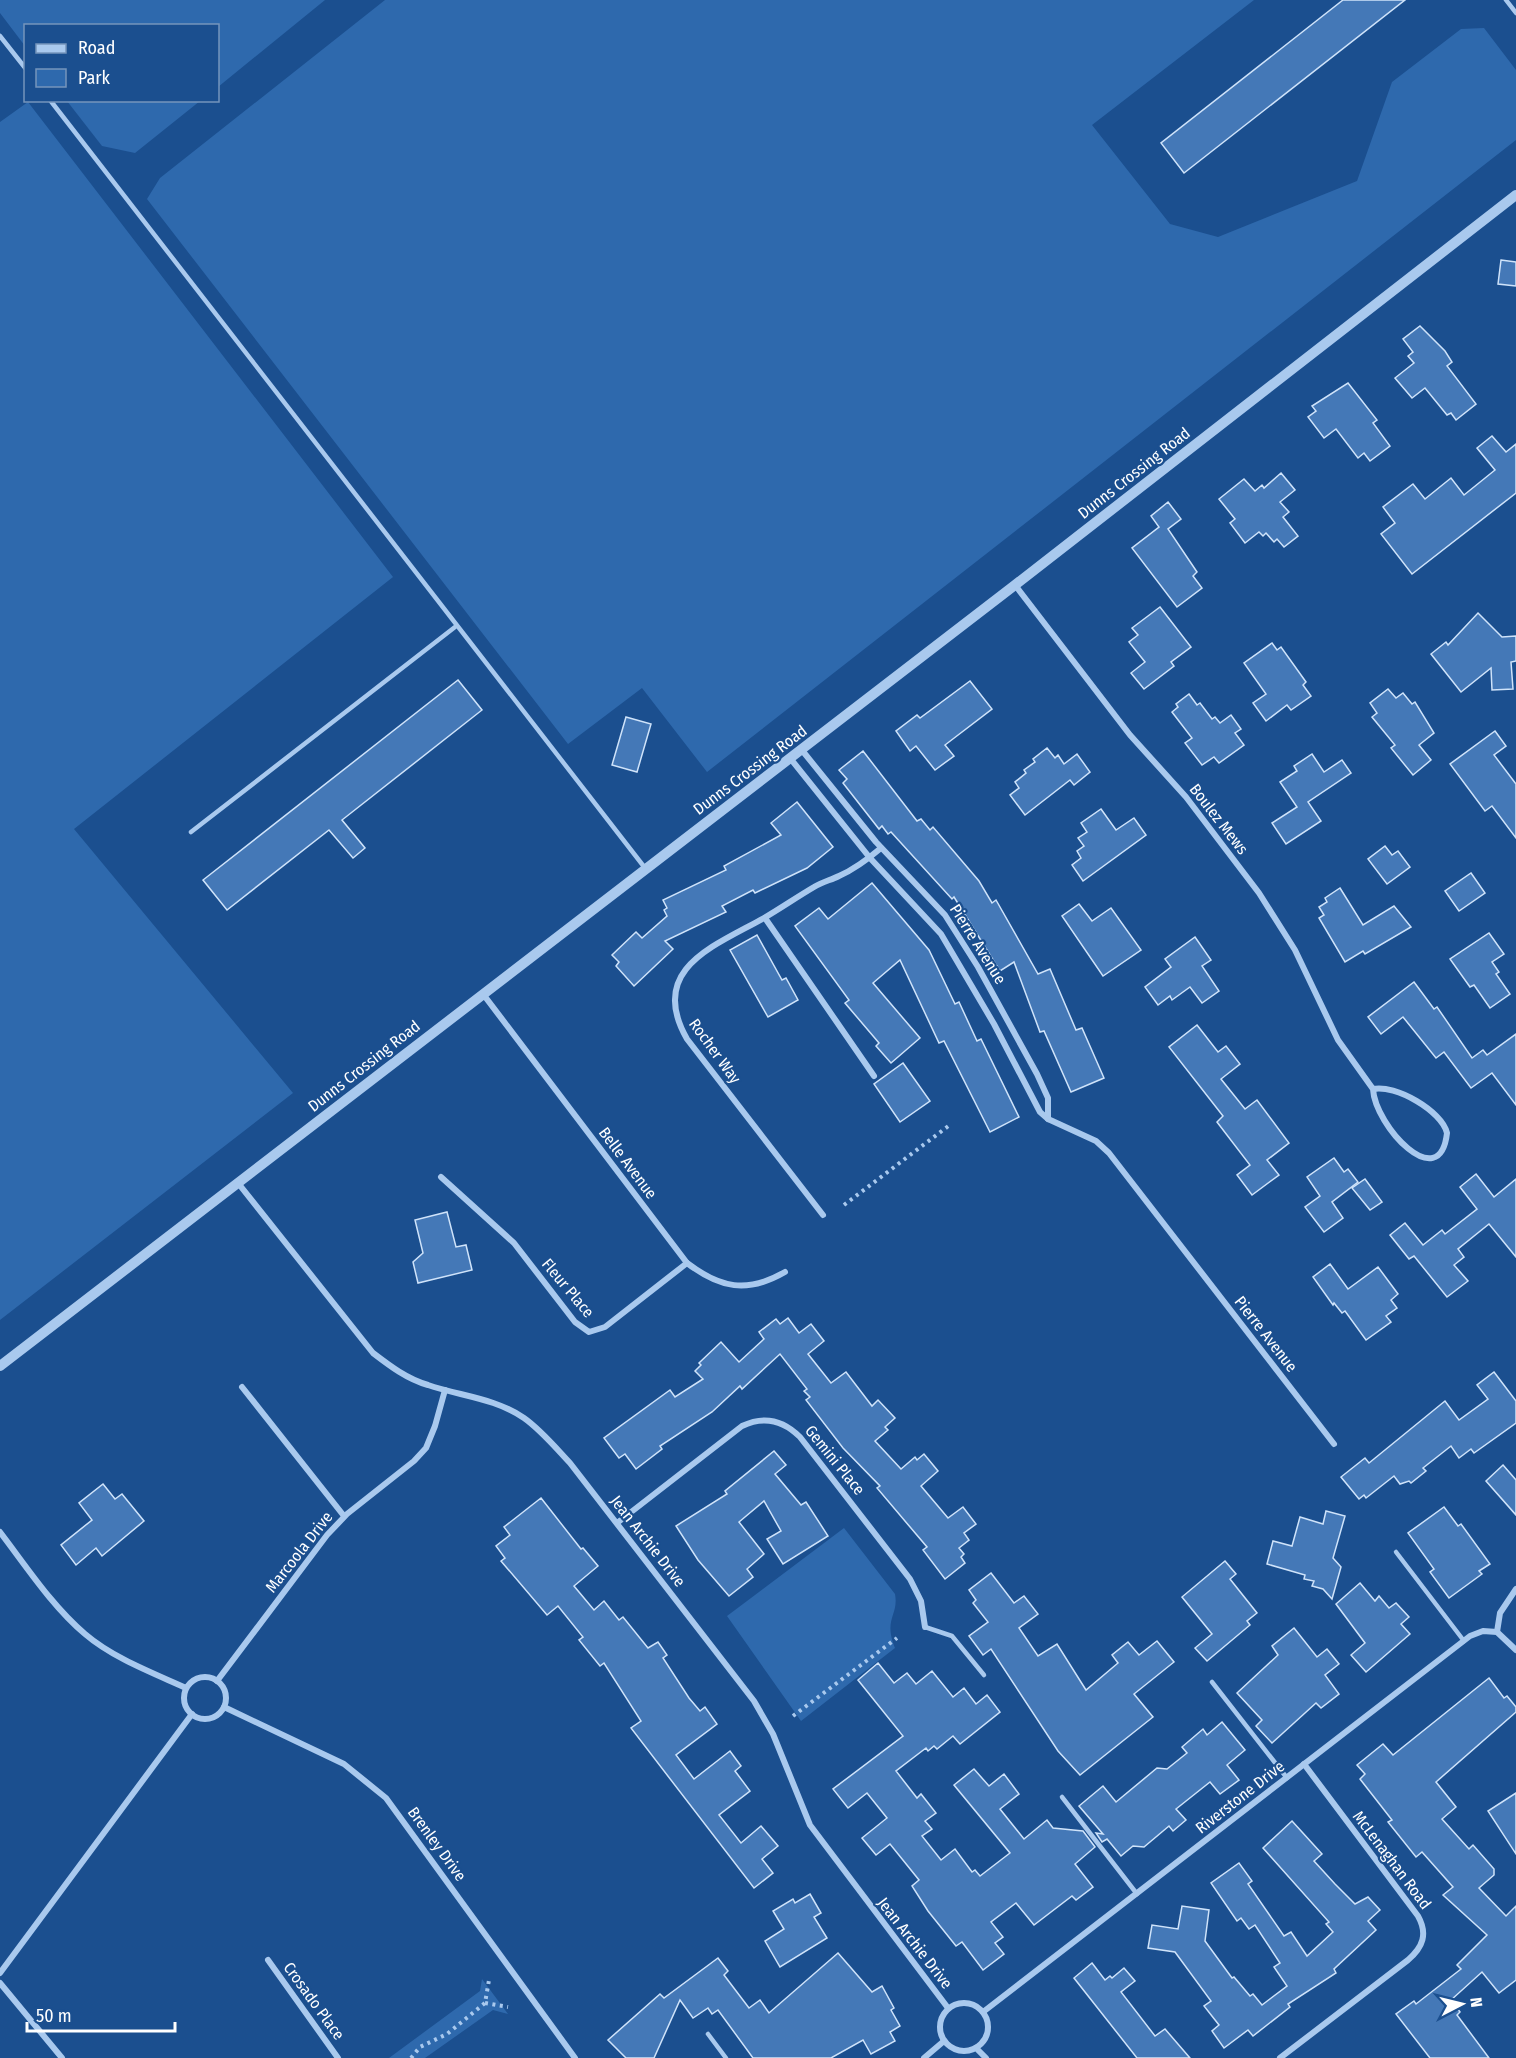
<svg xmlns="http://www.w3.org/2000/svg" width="1516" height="2058" font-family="'Fira Sans Condensed',sans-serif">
<rect width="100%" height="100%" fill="#1b4f8f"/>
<!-- green -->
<g fill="#2e69ad">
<path d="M0 0H325L218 87V26H26L25 46 0 13Z"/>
<path d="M385 0H1254L1092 125 1170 224 1218 237 1357 181 1392 82 1461 29 1484 28 1516 70V140L707 772 642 688 568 744 147 199 160 178Z"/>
<path d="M67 101H200L135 153 102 146Z"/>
<path d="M28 102 393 577 74 829 293 1093 0 1320V122Z"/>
<path d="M844 1528 895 1594C899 1616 883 1618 895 1648L801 1721 727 1616Z"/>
<path d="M482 1979 508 2014 493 2010 425 2058H389L480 1991Z"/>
</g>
<!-- building -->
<g fill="#4478b7" stroke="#cfe3fa" stroke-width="1.5">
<path d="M1343 0H1405L1184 173 1161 143Z"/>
<path d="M1501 260 1516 262V286L1498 284Z"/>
<path d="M1420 326 1445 351 1452 362 1447 366 1476 404 1456 420 1451 413 1447 415 1425 388 1412 398 1395 378 1414 363 1408 356 1413 352 1403 339Z"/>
<path d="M1348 383 1377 420 1373 423 1390 446 1370 461 1364 453 1358 458 1336 429 1324 438 1308 417 1316 411 1312 406Z"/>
<path d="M1492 436 1506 452 1516 444V493L1412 574 1381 534 1395 523 1383 507 1413 484 1425 499 1451 478 1464 495 1495 470 1477 448Z"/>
<path d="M1281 473 1295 490 1280 502 1289 512 1283 517 1298 536 1284 547 1277 539 1274 542 1266 533 1263 536 1259 532 1245 543 1230 523 1235 519 1219 499 1244 479 1255 491 1262 485 1264 488Z"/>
<path d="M1168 502 1181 519 1168 529 1197 572 1193 576 1202 588 1177 607 1132 548 1159 527 1151 516Z"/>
<path d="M1160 607 1191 647 1171 662 1174 666 1144 689 1131 673 1145 662 1129 642 1138 635 1132 628Z"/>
<path d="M1478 613 1502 637 1516 636V661L1511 662 1513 689 1492 690 1491 668 1461 692 1431 654 1446 642 1448 645Z"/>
<path d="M1272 643 1277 650 1281 647 1306 682 1303 685 1311 696 1291 710 1287 705 1266 721 1253 703 1266 694 1244 663Z"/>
<path d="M458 680 482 710 342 820 365 848 353 858 329 830 227 910 203 880Z"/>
<path d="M970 681 992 709 945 745 954 756 935 770 916 746 910 751 896 731 917 715 920 718Z"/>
<path d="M1388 689 1396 698 1403 693 1412 704 1415 702 1434 733 1419 745 1431 760 1413 775 1391 748 1395 745 1372 717 1377 713 1370 703Z"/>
<path d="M1189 694 1197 705 1200 703 1212 719 1215 717 1220 723 1231 715 1241 729 1235 733 1244 745 1219 763 1214 757 1202 765 1185 743 1192 738 1172 712 1178 707 1176 704Z"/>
<path d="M626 717 651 724 637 772 612 765Z"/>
<path d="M1495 731 1506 746 1494 755 1516 784V838L1492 806 1485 811 1450 764Z"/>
<path d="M1047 748 1055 758 1058 755 1064 764 1077 754 1090 772 1074 785 1070 780 1025 815 1010 795 1019 788 1015 782 1026 773 1024 770 1035 762 1033 759Z"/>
<path d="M863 751 917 821 921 819 930 830 933 827 979 881 992 903 996 900 1038 974 1050 969 1076 1030 1082 1028 1104 1078 1071 1092 1044 1031 1040 1032 1014 962 1000 971 954 897 952 899 891 832 888 834 882 826 879 829 843 783 847 779 839 770Z"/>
<path d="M1312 754 1324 772 1342 760 1351 773 1308 802 1321 821 1286 844 1272 823 1297 807 1280 782 1297 771 1294 766Z"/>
<path d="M797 802 833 847 807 868 755 893 753 890 722 906 726 912 665 941 673 949 634 986 616 966 619 962 612 955 636 932 642 938 667 916 664 910 667 908 663 900 726 870 724 866 781 835 771 823Z"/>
<path d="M1101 809 1116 830 1134 818 1146 835 1083 881 1072 865 1081 858 1077 851 1084 846 1078 838 1087 832 1081 823Z"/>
<path d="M1385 846 1392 855 1398 851 1410 867 1387 884 1368 859Z"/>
<path d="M1471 873 1485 893 1459 911 1445 891Z"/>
<path d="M872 883 929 950 955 1004 959 1002 977 1041 981 1039 1019 1117 990 1132 944 1041 939 1043 900 960 873 983 920 1038 891 1063 876 1046 879 1043 845 1003 849 1000 795 926 819 908 828 919Z"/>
<path d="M1340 888 1363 925 1394 906 1411 927 1365 954 1363 951 1345 962 1319 918 1324 915 1319 907 1327 902 1325 898Z"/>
<path d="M1079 904 1092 921 1111 908 1141 950 1103 976 1062 916Z"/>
<path d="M1489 933 1504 954 1492 962 1499 972 1496 974 1510 994 1490 1008 1474 985 1470 987 1450 959Z"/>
<path d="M757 935 782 980 786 978 798 1000 768 1017 730 950Z"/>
<path d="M1195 937 1211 960 1202 966 1219 991 1202 1003 1190 987 1172 1000 1170 996 1158 1005 1145 987 1171 967 1165 959Z"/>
<path d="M1414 982 1434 1009 1437 1007 1472 1058 1483 1050 1487 1055 1516 1034V1105L1492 1073 1471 1088 1444 1052 1436 1058 1403 1017 1381 1034 1368 1017Z"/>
<path d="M1197 1025 1218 1052 1226 1046 1240 1064 1221 1079 1245 1109 1257 1100 1289 1143 1267 1160 1279 1175 1252 1195 1237 1175 1250 1165 1217 1122 1223 1116 1169 1047Z"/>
<path d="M903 1063 930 1101 900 1122 874 1084Z"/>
<path d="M1334 1158 1344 1172 1348 1169 1358 1182 1332 1202 1343 1218 1324 1232 1305 1207 1320 1196 1307 1177Z"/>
<path d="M1476 1174 1494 1197 1516 1179V1257L1489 1224 1458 1249 1464 1257 1454 1265 1468 1281 1447 1297 1414 1256 1409 1259 1390 1235 1405 1223 1423 1245 1442 1230 1445 1234 1477 1209 1460 1187Z"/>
<path d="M1365 1179 1382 1202 1370 1210 1352 1188Z"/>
<path d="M447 1212 456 1247 466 1245 472 1270 418 1283 413 1262 423 1253 415 1220Z"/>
<path d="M1330 1264 1348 1289 1378 1267 1398 1294 1391 1300 1397 1308 1386 1316 1391 1322 1366 1340 1345 1311 1342 1313 1334 1303 1333 1305 1313 1277Z"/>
<path d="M788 1318 799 1333 811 1324 824 1341 808 1354 831 1383 846 1372 872 1406 878 1400 895 1418 885 1427 888 1430 875 1441 901 1469 915 1457 917 1460 924 1454 938 1471 921 1486 948 1518 963 1507 976 1524 964 1533 969 1540 959 1548 964 1554 961 1557 965 1563 945 1579 923 1550 927 1547 877 1488 880 1486 843 1448 806 1400 810 1397 804 1391 807 1389 780 1354 742 1389 740 1386 712 1412 660 1446 662 1449 636 1469 625 1454 619 1458 604 1438 670 1390 675 1397 703 1379 695 1371 701 1365 699 1363 721 1342 739 1362 764 1339 759 1332 776 1319 780 1324Z"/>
<path d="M1494 1372 1516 1401V1423L1474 1453 1471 1449 1459 1458 1451 1446 1423 1468 1426 1471 1411 1483 1409 1481 1400 1484 1394 1476 1366 1498 1364 1495 1359 1499 1341 1477 1365 1458 1369 1463 1445 1401 1459 1420 1488 1399 1477 1385Z"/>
<path d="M774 1451 786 1465 775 1474 801 1505 806 1502 828 1536 783 1564 767 1539 781 1531 764 1501 739 1522 764 1554 747 1569 753 1577 729 1596 698 1560 676 1526 727 1494 725 1491Z"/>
<path d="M1503 1465 1516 1480V1515L1486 1481Z"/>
<path d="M103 1484 115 1499 122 1494 144 1521 102 1556 96 1548 76 1565 61 1545 92 1520 79 1503Z"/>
<path d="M541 1498 581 1549 583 1548 598 1566 574 1586 594 1610 604 1601 619 1620 623 1617 648 1648 658 1642 667 1655 663 1658 689 1698 700 1711 705 1707 717 1724 676 1755 694 1779 730 1751 741 1766 735 1771 750 1791 719 1815 741 1843 761 1826 778 1846 762 1859 773 1873 754 1888 631 1728 641 1721 604 1663 600 1666 579 1640 583 1637 558 1606 547 1615 501 1561 505 1558 496 1546 510 1535 504 1527Z"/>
<path d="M1444 1507 1458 1526 1461 1524 1490 1564 1479 1571 1482 1574 1449 1598 1430 1572 1434 1569 1408 1533Z"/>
<path d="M1326 1511 1345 1516 1333 1558 1341 1567 1332 1599 1323 1589 1312 1586 1314 1581 1304 1579 1305 1575 1267 1564 1273 1541 1292 1546 1300 1517 1323 1524Z"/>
<path d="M1225 1561 1236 1574 1230 1579 1257 1613 1247 1621 1250 1625 1207 1661 1195 1648 1212 1634 1182 1597Z"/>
<path d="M991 1573 1014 1603 1024 1596 1038 1614 1019 1628 1038 1656 1057 1644 1086 1690 1118 1663 1112 1655 1128 1642 1139 1655 1157 1641 1174 1662 1134 1694 1153 1717 1080 1775 1058 1751 991 1649 983 1655 969 1636 988 1622 973 1603 976 1600 969 1590Z"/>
<path d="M1360 1583 1375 1601 1379 1596 1389 1608 1396 1603 1409 1617 1401 1624 1410 1634 1366 1672 1351 1655 1365 1643 1336 1604Z"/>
<path d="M1294 1628 1317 1657 1327 1649 1339 1664 1325 1675 1339 1694 1321 1708 1316 1703 1272 1743 1256 1726 1262 1720 1237 1693 1278 1655 1272 1646Z"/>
<path d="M878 1663 894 1683 907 1673 916 1684 932 1671 953 1697 964 1688 976 1704 987 1695 1000 1712 960 1744 953 1736 937 1749 934 1746 928 1751 926 1748 896 1771 917 1798 921 1794 936 1813 925 1821 932 1829 922 1836 941 1860 955 1849 972 1872 975 1870 980 1876 1010 1853 954 1785 974 1769 989 1786 1004 1774 1019 1794 1000 1809 1024 1839 1047 1820 1053 1828 1083 1831 1095 1847 1075 1864 1093 1887 1076 1900 1072 1896 1034 1925 1016 1903 991 1922 1003 1937 995 1943 1004 1954 983 1970 962 1942 956 1946 928 1911 912 1886 919 1880 890 1844 876 1855 862 1838 887 1818 867 1793 848 1808 833 1789 903 1736 858 1680Z"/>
<path d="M1489 1678 1504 1698 1507 1696 1516 1707V1712L1436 1782 1456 1807 1442 1819 1469 1849 1473 1845 1494 1869V1875L1479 1888 1506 1916 1516 1906V1980L1499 1993 1482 1972 1451 2000 1460 2012 1457 2015 1489 2058H1430L1396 2014 1414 2001 1416 2004 1461 1969 1457 1965 1487 1935 1443 1895 1453 1887 1422 1852 1416 1857 1388 1822 1392 1820 1360 1779 1365 1774 1357 1765 1383 1744 1393 1755Z"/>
<path d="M1222 1722 1245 1750 1227 1765 1239 1780 1220 1794 1210 1782 1176 1809 1186 1820 1173 1831 1169 1826 1144 1847 1133 1846 1121 1856 1107 1839 1102 1842 1096 1833 1103 1834 1079 1806 1103 1786 1116 1802 1157 1768 1167 1769 1187 1753 1182 1747 1203 1729 1207 1735Z"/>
<path d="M1516 1793V1854L1488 1811Z"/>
<path d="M1292 1821 1322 1854 1314 1861 1335 1884 1355 1904 1368 1897 1380 1910 1368 1921 1376 1930 1334 1969 1336 1973 1288 2004 1290 2007 1253 2036 1248 2030 1224 2048 1212 2031 1219 2025 1204 2006 1211 2001 1175 1952 1148 1948 1152 1925 1178 1929 1182 1906 1209 1910 1205 1941 1232 1978 1234 1977 1250 1996 1253 1994 1262 2005 1287 1986 1274 1967 1280 1963 1255 1925 1249 1929 1241 1918 1237 1921 1211 1883 1239 1863 1252 1881 1248 1884 1284 1936 1291 1932 1307 1956 1333 1932 1326 1924 1329 1922 1263 1848Z"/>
<path d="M810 1894 821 1913 814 1917 827 1938 780 1967 765 1941 784 1929 773 1911 793 1899 795 1903Z"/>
<path d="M838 1953 872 1992 882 1986 894 2008 891 2010 900 2026 890 2032 895 2041 871 2054 863 2040 831 2058H753L718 2010 712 2014 708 2008 693 2018 680 2000 654 2058H626L608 2040 660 1994 664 1998 718 1958 728 1971 724 1975 749 2008 760 2000 769 2013Z"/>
<path d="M1092 1963 1105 1980 1110 1976 1112 1978 1124 1968 1135 1981 1121 1992 1155 2036 1165 2029 1190 2058H1137L1074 1978Z"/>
</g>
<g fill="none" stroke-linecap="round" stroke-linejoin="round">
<!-- path -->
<g stroke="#a9c9ee" stroke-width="4" stroke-dasharray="3 4.5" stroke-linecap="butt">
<path d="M844 1205 951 1124"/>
<path d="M793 1716 897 1638"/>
<path d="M485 2003 508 2007"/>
<path d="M411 2058 420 2047 447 2034 485 2003 489 1980"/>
</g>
<!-- service -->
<g stroke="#a9c9ee" stroke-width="4.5">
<path d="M1506 0 1516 13"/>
<path d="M0 36 26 69"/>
<path d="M50 100 645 868"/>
<path d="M191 832 455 627"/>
<path d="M1396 1552 1464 1641"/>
<path d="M925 1627 952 1636 984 1675"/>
<path d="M1212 1682 1287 1778"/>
<path d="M1062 1797 1137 1894"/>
<path d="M708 2034 726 2058"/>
</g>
<!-- minor -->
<g stroke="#a9c9ee" stroke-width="6">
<path d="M1015 585 1130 735 1186 797 1259 893 1295 950 1338 1040 1373 1089C1395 1084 1442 1111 1447 1133 1440 1196 1375 1126 1373 1089"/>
<path d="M790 758 870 858 941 934 994 1024 1040 1112 1048 1119V1098L1037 1074 978 967 945 915 876 842 801 749"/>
<path d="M765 918 874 1076"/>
<path d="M483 994 687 1263C720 1288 747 1294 785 1272"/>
<path d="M1048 1119 1096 1141 1109 1153 1334 1444"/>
<path d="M441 1177 514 1243 575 1322 589 1332 605 1327 687 1263"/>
<path d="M238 1183 373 1353C390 1366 407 1379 428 1385 460 1396 495 1398 524 1418 541 1430 555 1447 570 1463L754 1701 773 1734 810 1825 948 2008"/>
<path d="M823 1215 687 1039C647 969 714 946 764 918 781 908 797 897 814 887 822 882 831 880 839 876 855 869 868 859 881 848"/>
<path d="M242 1387 344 1516"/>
<path d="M617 1523 742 1426C763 1416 783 1420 800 1437L910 1579 921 1601 925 1627"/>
<path d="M0 1532C26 1566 52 1606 85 1634 113 1658 153 1673 186 1688"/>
<path d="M1497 1632 1500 1613 1516 1589"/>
<circle cx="205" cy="1698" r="21"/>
<path d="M217 1681 327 1535 347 1514 414 1461 426 1448 435 1426 445 1390"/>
<path d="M224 1707 344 1764 386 1798 575 2058"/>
<path d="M268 1960 338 2058"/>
<path d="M0 1973 192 1714"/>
<path d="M0 1983 62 2058"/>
<circle cx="964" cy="2027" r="24"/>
<path d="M983 2012 1470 1636 1483 1631 1497 1632 1516 1650"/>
<path d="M976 2048 986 2058"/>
<path d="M924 2058 944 2041"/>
<path d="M1280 2058 1408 1960C1423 1947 1428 1934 1418 1916L1304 1764"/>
</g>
<!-- tertiary -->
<path stroke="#a9c9ee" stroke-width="10" d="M0 1366 1015 585 1516 195"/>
</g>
<g text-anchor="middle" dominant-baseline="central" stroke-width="4.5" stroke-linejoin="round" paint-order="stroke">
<!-- street labels -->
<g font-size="16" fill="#fff" stroke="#1b4f8f">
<text transform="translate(1134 473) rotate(-38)">Dunns Crossing Road</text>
<text transform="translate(750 770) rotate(-37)">Dunns Crossing Road</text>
<text transform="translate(1219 819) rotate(52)">Boulez Mews</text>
<text transform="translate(978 944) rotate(58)">Pierre Avenue</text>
<text transform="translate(715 1051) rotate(54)">Rocher Way</text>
<text transform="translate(364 1066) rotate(-38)">Dunns Crossing Road</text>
<text transform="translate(628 1163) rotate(53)">Belle Avenue</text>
<text transform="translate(568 1288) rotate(50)">Fleur Place</text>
<text transform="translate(1266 1334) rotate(52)">Pierre Avenue</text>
<text transform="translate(835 1460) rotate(51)">Gemini Place</text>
<text transform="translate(648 1541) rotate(52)">Jean Archie Drive</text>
<text transform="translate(299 1552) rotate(-52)">Marcoola Drive</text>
<text transform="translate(1240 1797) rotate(-38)">Riverstone Drive</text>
<text transform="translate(437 1844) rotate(54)">Brenley Drive</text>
<text transform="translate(1392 1860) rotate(53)">McLenaghan Road</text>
<text transform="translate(915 1943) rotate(52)">Jean Archie Drive</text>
<text transform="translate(314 2001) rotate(54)">Crosado Place</text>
</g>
</g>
<!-- legend -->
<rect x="24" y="24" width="195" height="78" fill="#1b4f8f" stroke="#7695bc" stroke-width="1.5"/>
<rect x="36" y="44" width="30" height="9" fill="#a9c9ee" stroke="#7695bc" stroke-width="1.5"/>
<text x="78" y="54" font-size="18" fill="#ffffff">Road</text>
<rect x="36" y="69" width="30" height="18" fill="#2e69ad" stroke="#7695bc" stroke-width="1.5"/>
<text x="78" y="84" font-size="18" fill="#ffffff">Park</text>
<!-- north arrow -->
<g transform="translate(1462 2004) rotate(83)" stroke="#1b4f8f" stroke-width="4.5" paint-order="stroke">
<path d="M0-4.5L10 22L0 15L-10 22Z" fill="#ffffff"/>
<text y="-9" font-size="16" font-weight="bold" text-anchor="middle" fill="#ffffff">N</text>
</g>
<!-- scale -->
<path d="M27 2022v9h148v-9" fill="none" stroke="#ffffff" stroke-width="3"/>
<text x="36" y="2022" font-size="18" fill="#ffffff" stroke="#1b4f8f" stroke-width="4.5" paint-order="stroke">50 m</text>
</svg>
